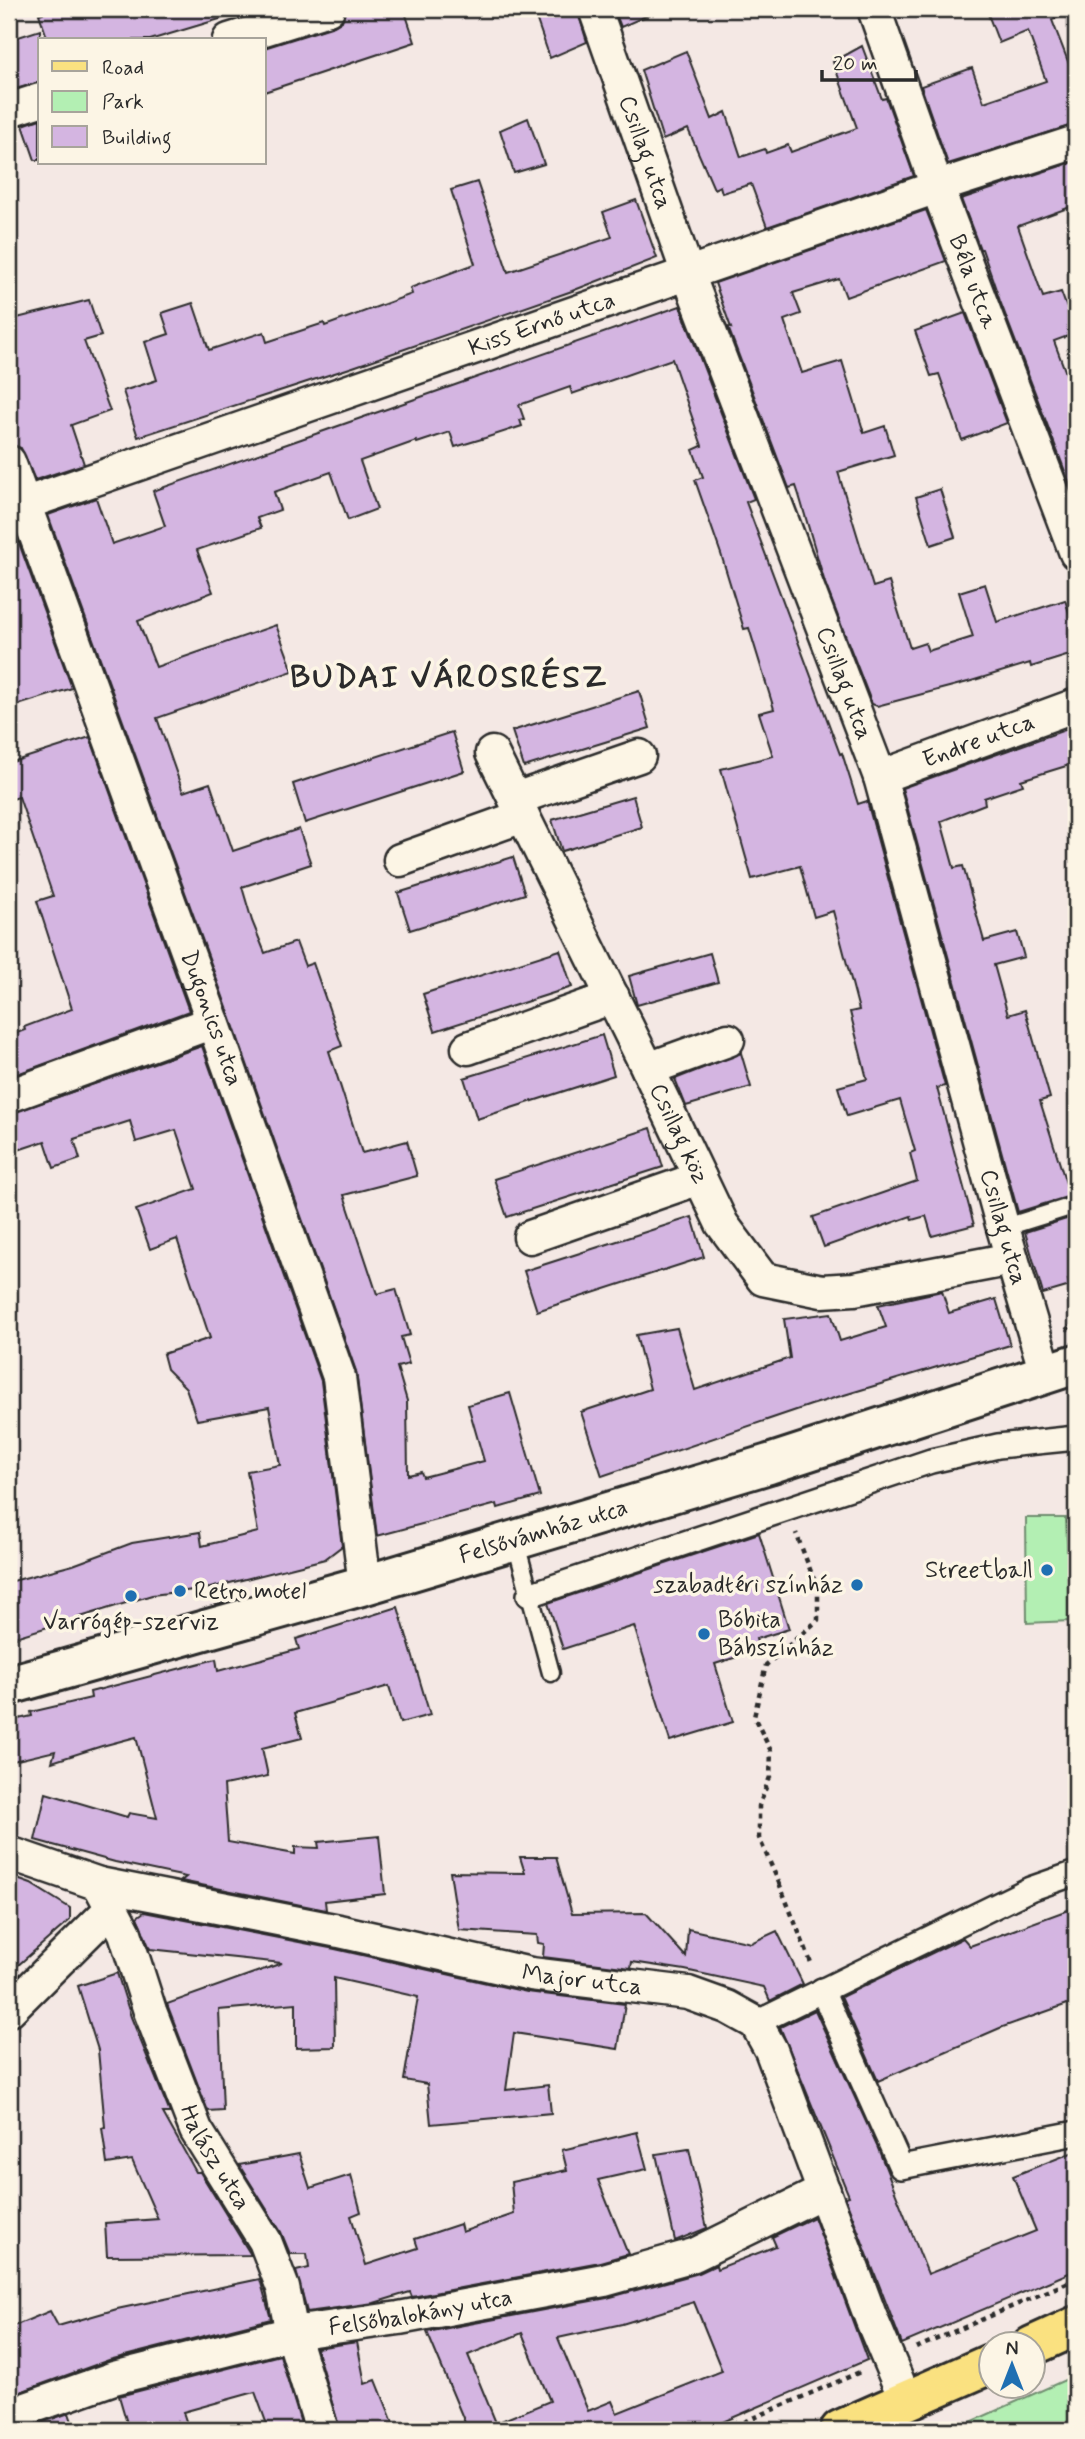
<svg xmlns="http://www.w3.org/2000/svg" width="1085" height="2439" font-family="Mynerve,sans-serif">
<rect width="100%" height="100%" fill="#f4e8e4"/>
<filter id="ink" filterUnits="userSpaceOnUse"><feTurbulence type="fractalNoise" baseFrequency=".0143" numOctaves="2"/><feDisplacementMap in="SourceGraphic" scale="14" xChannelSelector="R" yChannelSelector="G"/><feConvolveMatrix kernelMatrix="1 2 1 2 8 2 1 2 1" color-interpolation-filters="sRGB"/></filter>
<g filter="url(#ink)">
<!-- green -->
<g fill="#b3efb3" stroke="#6f8d6f" stroke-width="2">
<path d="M1026 1518H1066L1070 1621 1027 1623Z"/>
<path d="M1076 2375V2430H953Z"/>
</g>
<!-- building -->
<g fill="#d4b5e1" stroke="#2b2b2b" stroke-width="2" fill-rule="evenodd">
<path d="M57 9H232L233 15 150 40H48L39 14Z"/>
<path d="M346 9H404L415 42 264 92V48L334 26 342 21Z"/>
<path d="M533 9H577L587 42 550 58Z"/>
<path d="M614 9H662L621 27Z"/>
<path d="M986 9H1076L1052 20 1076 82V124L948 164 921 86 972 68 984 102 1046 81 1028 31 999 43Z"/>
<path d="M40 30V82L12 90 9 79V40Z"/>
<path d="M862 46 882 99 886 98 914 176 767 227 751 184 722 193 720 186 714 189 688 129 663 140 641 70 686 51 712 119 726 112 741 157 765 149 766 153 788 145 791 152 857 128 833 62Z"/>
<path d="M528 118 544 164 514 173 500 130Z"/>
<path d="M40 119V160H35L23 125Z"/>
<path d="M1076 161V205L1018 226 1043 297 1061 292 1076 333 1054 341 1076 400V492H1073L1000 301 982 249H980L961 199Z"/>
<path d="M477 182 508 272 612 237 603 212 636 200 657 258 572 291 353 367 138 437 123 391 157 380 145 342 169 334 162 313 193 303 209 350 264 332 267 342 324 323 325 326 412 294 410 288 475 264 451 190Z"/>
<path d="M926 210 946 261 846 297 839 279 793 293 801 314 784 320 802 373 842 361 864 433 885 426 894 455 838 472 873 587 889 582 910 648 925 643 928 651 973 637 959 592 985 584 997 622 1065 600 1076 634V653L1031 667 1030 663 968 682 877 706 872 704 825 583 799 495 796 486 789 488 728 327 731 328 715 283Z"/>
<path d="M89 300 101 336 84 341 110 411 71 425 84 464 35 480 21 448 9 444V320Z"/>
<path d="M680 306 754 499 746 502 840 754 842 753 858 804 867 801 945 1086 937 1088 974 1225 932 1236 926 1216 912 1220 911 1216 824 1247 813 1217 917 1181 910 1153 915 1151 900 1100 847 1116 838 1087 867 1079 850 1012 859 1010 833 911 814 917 800 866 752 879 721 769 773 756 759 713 774 709 749 628 744 629 721 554 695 480 703 477 693 450 702 446 672 359 572 394 570 387 519 405 524 419 520 420 522 426 485 438 455 447 450 432 417 443 416 441 360 461 377 509 348 520 331 472 274 492 280 510 257 518 261 528 197 550 213 592 138 621 156 667 276 625 293 671 157 718 183 792 210 783 233 851 299 829 311 864 242 887 252 921 265 953 296 942 305 966 313 963 342 1046 329 1051 362 1153 407 1141 417 1176 344 1195 377 1294 396 1289 410 1335 401 1337 409 1364 397 1367 407 1401 408 1475 421 1472 423 1477 484 1461 468 1405 510 1393 540 1496 498 1508 497 1504 377 1536 356 1371 230 1016 48 515 96 498 112 544 165 526 153 491Z"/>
<path d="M965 313 1007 423 962 440 939 374 931 376 915 331Z"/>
<path d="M940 489 955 537 931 545 916 497Z"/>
<path d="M9 527H13L72 688 9 708Z"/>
<path d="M639 691 650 728 524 767 512 731Z"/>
<path d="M1076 726V763L1021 780 1023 785 984 798 985 804 941 821 954 868 963 866 984 941 1017 932 1024 957 994 965 1008 1015 1025 1010 1050 1098 1040 1101 1070 1196 1018 1212 902 788Z"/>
<path d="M452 732 464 771 305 823 293 784Z"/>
<path d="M90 737 189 1011 9 1077V1036L25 1030 24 1027 72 1009 37 901 53 896 19 797 9 800V763Z"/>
<path d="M633 796 642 827 562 851 552 820Z"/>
<path d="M513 857 525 894 410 930 398 893Z"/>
<path d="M560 950 572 987 435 1031 423 994Z"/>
<path d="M710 953 718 982 637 1005 629 976Z"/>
<path d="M602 1035 614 1075 477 1119 464 1078Z"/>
<path d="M202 1046 321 1381 342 1546 325 1559 210 1588 152 1595 9 1639V1582L73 1565 132 1543 200 1532 202 1546 258 1532 247 1471 280 1465 269 1407 197 1420 186 1388 167 1369 163 1354 210 1338 177 1239 150 1249 136 1210 196 1189 176 1130 136 1142 130 1121 74 1139 80 1159 54 1168 45 1141 9 1153V1114Z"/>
<path d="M741 1053 751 1087 686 1106 675 1079Z"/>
<path d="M651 1128 663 1167 507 1217 494 1179Z"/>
<path d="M1076 1216V1278L1068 1280 1070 1286 1043 1294 1025 1232Z"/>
<path d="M692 1217 704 1257 537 1311 524 1271Z"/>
<path d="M942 1291 949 1313 996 1299 1010 1345 811 1405 602 1476 581 1412 650 1389 636 1335 677 1328 695 1390 790 1358 784 1319 831 1313 840 1341 886 1327 878 1305Z"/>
<path d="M759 1533 789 1629 756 1639 759 1650 715 1664 733 1722 670 1741 634 1626 563 1649 548 1603Z"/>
<path d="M398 1607 430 1715 400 1723 389 1686 295 1713 302 1738 262 1748 268 1776 224 1785 228 1842 295 1854V1847L319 1848 318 1842 379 1836 385 1894 325 1901 326 1910 181 1881 186 1877 115 1862 35 1840 46 1793 127 1817 129 1813 157 1818 136 1737 102 1746 52 1762 55 1751 9 1762V1721L32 1716 31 1712 91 1698 90 1692 216 1659 218 1671 299 1649 296 1639Z"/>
<path d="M520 1857H556L572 1914 646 1913 686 1957 688 1929 751 1943 777 1931 803 1984 770 2001 764 1987 685 1970 632 1962 631 1968 543 1957 544 1944 538 1943 537 1935 459 1930 450 1872 525 1873Z"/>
<path d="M9 1876 31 1884 70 1908V1920L9 1973Z"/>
<path d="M1076 1907V2001L1000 2028 878 2081 841 1997 963 1938 970 1946Z"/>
<path d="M144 1912 335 1949 527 1992 625 2004 618 2049 514 2033 506 2090 548 2085 551 2113 431 2124 427 2084 404 2080 418 1997 334 1978 335 2047 296 2048V2003L219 2010 223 2110 208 2111 167 2004 282 1963 150 1949 137 1917Z"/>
<path d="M117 1973 131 2017 170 2113H163L196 2172H200L251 2255 107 2256 105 2223 158 2219 132 2160 107 2164 102 2128 105 2127 98 2050 78 1986Z"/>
<path d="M815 2010 877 2146 928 2274 1036 2231 1013 2176 1076 2151V2270L902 2344 845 2197 849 2196 780 2027Z"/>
<path d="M637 2132 647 2169 598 2180 628 2254 600 2262 412 2297 410 2292 374 2303 307 2312 296 2271 309 2268 307 2254H290L281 2232 239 2165 299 2154 310 2188 351 2175 361 2212 351 2216 366 2265 418 2248 415 2239 460 2224 462 2232 514 2214 511 2182 567 2170 562 2150Z"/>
<path d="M689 2149 707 2228 675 2241 656 2154Z"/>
<path d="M814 2217 867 2360 704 2430H468L427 2332 607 2298 699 2273 716 2265 717 2269 776 2246 772 2237ZM694 2302 722 2371 617 2413 612 2401 588 2411 558 2338 622 2324ZM522 2333 550 2401 496 2423 468 2355Z"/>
<path d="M260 2279 271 2319 109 2360 9 2396V2328L50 2311 58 2326 117 2309Z"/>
<path d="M357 2342 365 2384 376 2380 396 2430H340L316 2348Z"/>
<path d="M280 2355 303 2430H269L255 2392 183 2412 189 2430H129L119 2396Z"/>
<path d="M69 2413 75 2430H21Z"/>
</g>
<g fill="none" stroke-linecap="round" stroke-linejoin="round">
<defs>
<g id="service">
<path d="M1003 1228 1076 1205"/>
<path d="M515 1540 551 1673"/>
</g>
<g id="pedestrian">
<path d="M529 1595 931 1461 998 1446 1076 1438"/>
<path d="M822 1990 901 2167 1076 2133"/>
<path d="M756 2023 1030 1889 1076 1873"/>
</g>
<g id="minor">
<path id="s1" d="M595 9 688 274 880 777 1003 1228 1046 1373"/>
<path id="s2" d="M874 9 937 187 1076 553"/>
<path d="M229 40 328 9"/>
<path d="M9 110 40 100"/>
<path id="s3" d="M9 462 213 1022 339 1377 365 1585"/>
<path id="s4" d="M9 509 937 187 1076 142"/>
<path id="s5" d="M492 753 648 1069 722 1224 763 1279 822 1291 854 1289 1012 1259"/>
<path id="s6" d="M880 777 1076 705"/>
<path d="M515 799 639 756"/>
<path d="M400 860 523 816"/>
<path d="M468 1048 613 997"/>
<path d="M648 1069 728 1040"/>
<path d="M9 1096 213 1022"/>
<path d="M530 1237 700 1178"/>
<path id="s7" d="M9 1853 99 1884 339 1931 531 1974 688 1993 727 2007 756 2023 771 2050 871 2318 906 2401"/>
<path id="s8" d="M99 1884 125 1933 150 2011 196 2130 265 2241 283 2288 292 2333 322 2430"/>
<path d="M9 2010 112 1908"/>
<path id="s9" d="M9 2415 114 2378 292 2333 399 2318 604 2280 694 2255 824 2191"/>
</g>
<g id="tertiary">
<path id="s10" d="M9 1685 365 1585 769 1464 1076 1364"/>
</g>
<g id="primary">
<path d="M1032 2346 1076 2326"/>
<path d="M840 2430 990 2364"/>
</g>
</defs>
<!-- service casing -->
<use href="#service" stroke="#2b2b2b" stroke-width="21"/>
<!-- pedestrian casing -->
<use href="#pedestrian" stroke="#2b2b2b" stroke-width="28"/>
<!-- minor casing -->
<use href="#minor" stroke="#2b2b2b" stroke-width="37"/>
<!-- tertiary casing -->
<use href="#tertiary" stroke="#2b2b2b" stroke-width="44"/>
<!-- primary casing -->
<use href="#primary" stroke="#2b2b2b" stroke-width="44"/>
<!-- path -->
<g stroke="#2b2b2b" stroke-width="4.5" stroke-dasharray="5 5" stroke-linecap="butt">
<path d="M1066 1330 1076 1322"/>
<path d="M779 1883 812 1965"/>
<path d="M780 1885 759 1838V1806L770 1777 771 1751 754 1717 766 1665 818 1620V1590L796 1533"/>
<path d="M916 2348 1076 2279"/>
<path d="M726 2430 860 2372"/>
</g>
<!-- service -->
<use href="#service" stroke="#fcf5e5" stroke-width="16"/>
<!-- pedestrian -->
<use href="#pedestrian" stroke="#fcf5e5" stroke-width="23"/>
<!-- minor -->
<use href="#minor" stroke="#fcf5e5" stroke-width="32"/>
<!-- tertiary -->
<use href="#tertiary" stroke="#fcf5e5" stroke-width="38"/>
<!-- primary -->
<use href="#primary" stroke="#fae180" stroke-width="38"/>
</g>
</g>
<!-- markers -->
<g fill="#1f6fb2" stroke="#fcf5e5" stroke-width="2.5">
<circle cx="1047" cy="1570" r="7"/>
<circle cx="857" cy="1585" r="7"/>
<circle cx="180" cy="1591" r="7"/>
<circle cx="131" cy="1596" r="7"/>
<circle cx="704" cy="1634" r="7"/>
</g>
<g text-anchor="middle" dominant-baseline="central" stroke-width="7" stroke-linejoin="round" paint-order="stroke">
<!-- street labels -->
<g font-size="24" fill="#2b2b2b" stroke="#fcf5e5">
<text stroke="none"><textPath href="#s1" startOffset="152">Csillag utca</textPath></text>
<text stroke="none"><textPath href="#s2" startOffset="290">Béla utca</textPath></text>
<text stroke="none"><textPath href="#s4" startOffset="564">Kiss Ernő utca</textPath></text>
<text stroke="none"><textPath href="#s1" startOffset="719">Csillag utca</textPath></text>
<text stroke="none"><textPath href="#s6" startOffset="105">Endre utca</textPath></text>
<text stroke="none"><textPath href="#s3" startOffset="592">Dugonics utca</textPath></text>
<text stroke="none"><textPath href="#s5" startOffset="424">Csillag köz</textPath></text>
<text stroke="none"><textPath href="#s1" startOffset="1286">Csillag utca</textPath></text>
<text stroke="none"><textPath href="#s10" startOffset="556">Felsővámház utca</textPath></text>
<text stroke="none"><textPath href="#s7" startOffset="588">Major utca</textPath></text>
<text stroke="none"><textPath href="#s8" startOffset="298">Halász utca</textPath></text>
<text stroke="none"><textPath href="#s9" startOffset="425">Felsőbalokány utca</textPath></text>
</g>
<!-- poi labels -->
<g font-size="24" fill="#2b2b2b" stroke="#fcf5e5" text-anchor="end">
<text x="1033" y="1570">Streetball</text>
<text x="843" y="1585">szabadtéri színház</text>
<text x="194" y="1591" text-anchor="start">Retro motel</text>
<text x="718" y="1620" text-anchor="start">Bóbita<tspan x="718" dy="28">Bábszínház</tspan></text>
<text x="131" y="1622" text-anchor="middle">Varrógép-szerviz</text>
</g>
<!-- district labels -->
<g font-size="32" font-weight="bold" letter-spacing="2" fill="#2b2b2b" stroke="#fcf5e5">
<text x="449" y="678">BUDAI VÁROSRÉSZ</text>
</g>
</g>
<!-- margin -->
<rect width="1085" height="2439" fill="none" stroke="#fcf5e5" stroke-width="35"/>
<rect x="18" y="18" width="1050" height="2404" fill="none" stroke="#2b2b2b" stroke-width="2.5" filter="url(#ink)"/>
<!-- legend -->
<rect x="38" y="38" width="228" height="126" fill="#fcf5e5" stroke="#a8a49b" stroke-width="2"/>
<rect x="52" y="61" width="35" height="10" fill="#fae180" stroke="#a8a49b" stroke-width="2"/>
<text x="102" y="74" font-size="21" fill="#2b2b2b">Road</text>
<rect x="52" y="91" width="35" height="21" fill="#b3efb3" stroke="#a8a49b" stroke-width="2"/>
<text x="102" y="108" font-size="21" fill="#2b2b2b">Park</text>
<rect x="52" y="126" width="35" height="21" fill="#d4b5e1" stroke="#a8a49b" stroke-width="2"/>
<text x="102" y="144" font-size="21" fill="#2b2b2b">Building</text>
<!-- north arrow -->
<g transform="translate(1012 2365)"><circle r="33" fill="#fcf5e5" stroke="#a8a49b" stroke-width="2"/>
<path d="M0-5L12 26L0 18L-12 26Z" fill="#1f6fb2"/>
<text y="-10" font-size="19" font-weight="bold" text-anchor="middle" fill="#2b2b2b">N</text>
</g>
<!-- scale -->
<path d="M822 70v10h94v-10" fill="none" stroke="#2b2b2b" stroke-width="3.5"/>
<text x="833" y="70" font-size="21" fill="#2b2b2b" stroke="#fcf5e5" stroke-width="5" paint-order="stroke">20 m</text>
</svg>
